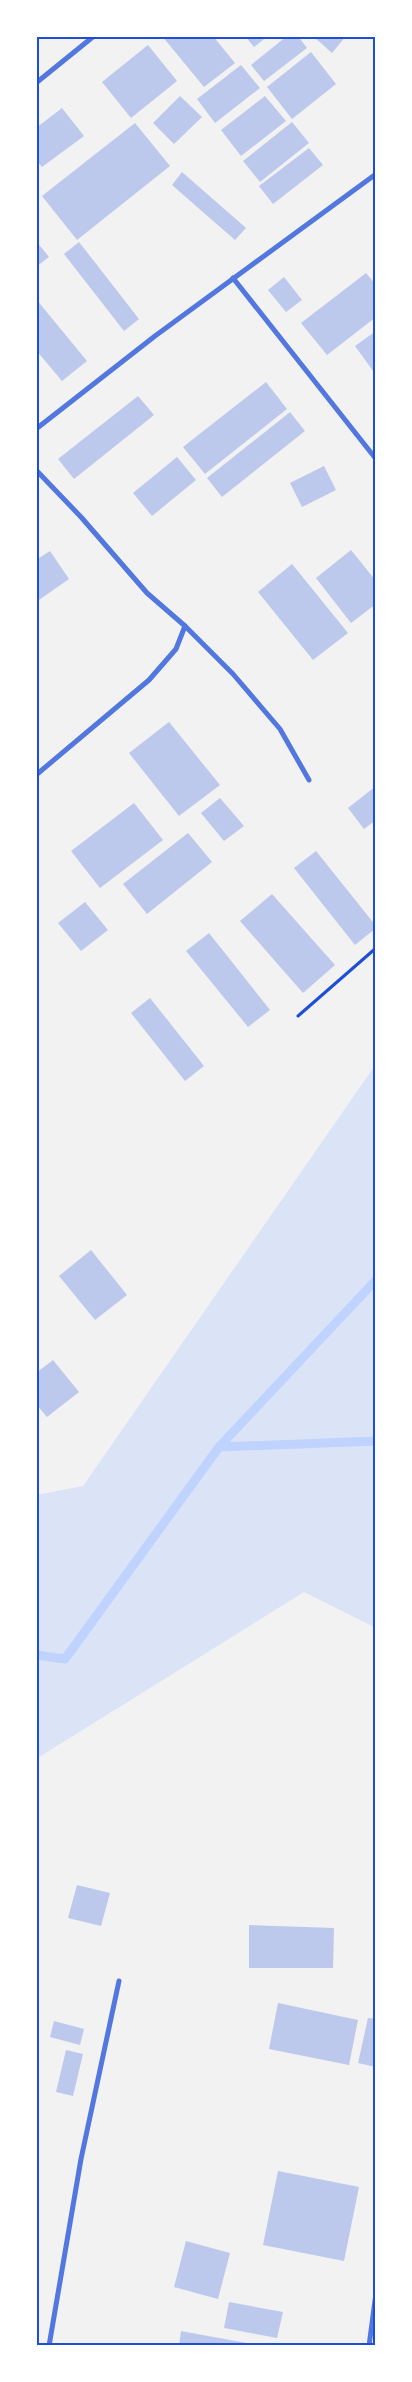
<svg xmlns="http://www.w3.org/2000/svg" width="412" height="2382" font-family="Overpass,sans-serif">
<rect width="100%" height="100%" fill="#f2f2f2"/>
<!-- green -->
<path fill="#dbe4f7" d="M376 1064V1628L304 1592 36 1759V1495L83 1486Z"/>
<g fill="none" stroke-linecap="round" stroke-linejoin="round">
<!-- stream -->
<g stroke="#bfd3fe" stroke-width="9">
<path d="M219 1447 376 1441"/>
<path d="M36 1655 65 1659 219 1447 376 1280"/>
</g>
</g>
<!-- building -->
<g fill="#bdc9ec">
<path d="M162 36H213L235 63 204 87Z"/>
<path d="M245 36H268L254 47Z"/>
<path d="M287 36H298L307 48 264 81 251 65Z"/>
<path d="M313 36H346L332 53Z"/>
<path d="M148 45 177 81 131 118 102 82Z"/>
<path d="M311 52 336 84 292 119 267 87Z"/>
<path d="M241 65 260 88 215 123 197 99Z"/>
<path d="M180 96 202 117 174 144 153 123Z"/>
<path d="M265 96 286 121 241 156 221 130Z"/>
<path d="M62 108 84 136 42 167 36 160V128Z"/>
<path d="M292 122 309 143 260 182 243 161Z"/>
<path d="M135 123 170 166 77 240 42 196Z"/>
<path d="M309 148 323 165 273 204 259 186Z"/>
<path d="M182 172 246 228 235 240 172 185Z"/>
<path d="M36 241 49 257 36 267Z"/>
<path d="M79 242 139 319 124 331 64 254Z"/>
<path d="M366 273 376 285V317L327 355 301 323Z"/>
<path d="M284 277 302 300 286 312 268 290Z"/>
<path d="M36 299 87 361 62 381 36 350Z"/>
<path d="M376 331V375L355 346Z"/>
<path d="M266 382 287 409 205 474 183 447Z"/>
<path d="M138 396 154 415 74 479 58 459Z"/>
<path d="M290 412 305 431 222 497 207 478Z"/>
<path d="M177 457 196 480 152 516 133 493Z"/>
<path d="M324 466 336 490 302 507 290 483Z"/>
<path d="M351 550 376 581V604L351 623 316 578Z"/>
<path d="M50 551 69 579 36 602V560Z"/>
<path d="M292 564 348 633 313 660 258 592Z"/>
<path d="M169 722 220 785 179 816 129 753Z"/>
<path d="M376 786V820L364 829 348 808Z"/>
<path d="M220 798 244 826 224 841 201 813Z"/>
<path d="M134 803 163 840 100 888 71 851Z"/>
<path d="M188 833 212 862 147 914 123 884Z"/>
<path d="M316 851 376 926V928L355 945 294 868Z"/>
<path d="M272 894 335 965 303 993 240 921Z"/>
<path d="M85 902 108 930 81 951 58 923Z"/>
<path d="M209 933 270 1010 248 1027 186 951Z"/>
<path d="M150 998 204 1066 185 1081 131 1013Z"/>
<path d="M91 1250 127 1295 95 1320 59 1276Z"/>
<path d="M53 1360 79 1392 47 1417 36 1404V1373Z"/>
<path d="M77 1885 110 1893 101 1926 68 1918Z"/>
<path d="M249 1925 334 1928 333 1968H249Z"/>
<path d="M278 2003 358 2020 349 2065 269 2049Z"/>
<path d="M368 2018 376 2019V2067L358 2063Z"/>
<path d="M54 2021 84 2029 80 2045 50 2037Z"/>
<path d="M66 2050 83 2054 73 2096 56 2092Z"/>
<path d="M278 2171 359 2187 344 2261 263 2245Z"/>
<path d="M186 2241 230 2253 218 2299 174 2287Z"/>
<path d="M229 2302 283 2312 277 2338 224 2328Z"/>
<path d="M181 2331 257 2345V2346H179Z"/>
</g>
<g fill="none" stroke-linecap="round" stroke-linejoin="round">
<!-- path -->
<path stroke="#1d4ed8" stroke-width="3" d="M298 1016 376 948"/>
<!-- minor -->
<g stroke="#5277de" stroke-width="5">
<path d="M36 83 94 36"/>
<path d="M233 278 376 459"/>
<path d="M36 429 155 336 376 174"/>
<path d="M36 470 81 517 147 593 185 626 176 649 149 680 36 775"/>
<path d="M185 626 233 674 280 729 309 780"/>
<path d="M49 2346 81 2159 119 1981"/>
<path d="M369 2346 376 2293"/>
</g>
</g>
<!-- border -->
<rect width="412" height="2382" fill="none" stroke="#ffffff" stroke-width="75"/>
<rect x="38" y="38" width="336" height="2306" fill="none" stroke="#1d4ed8" stroke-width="2"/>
</svg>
